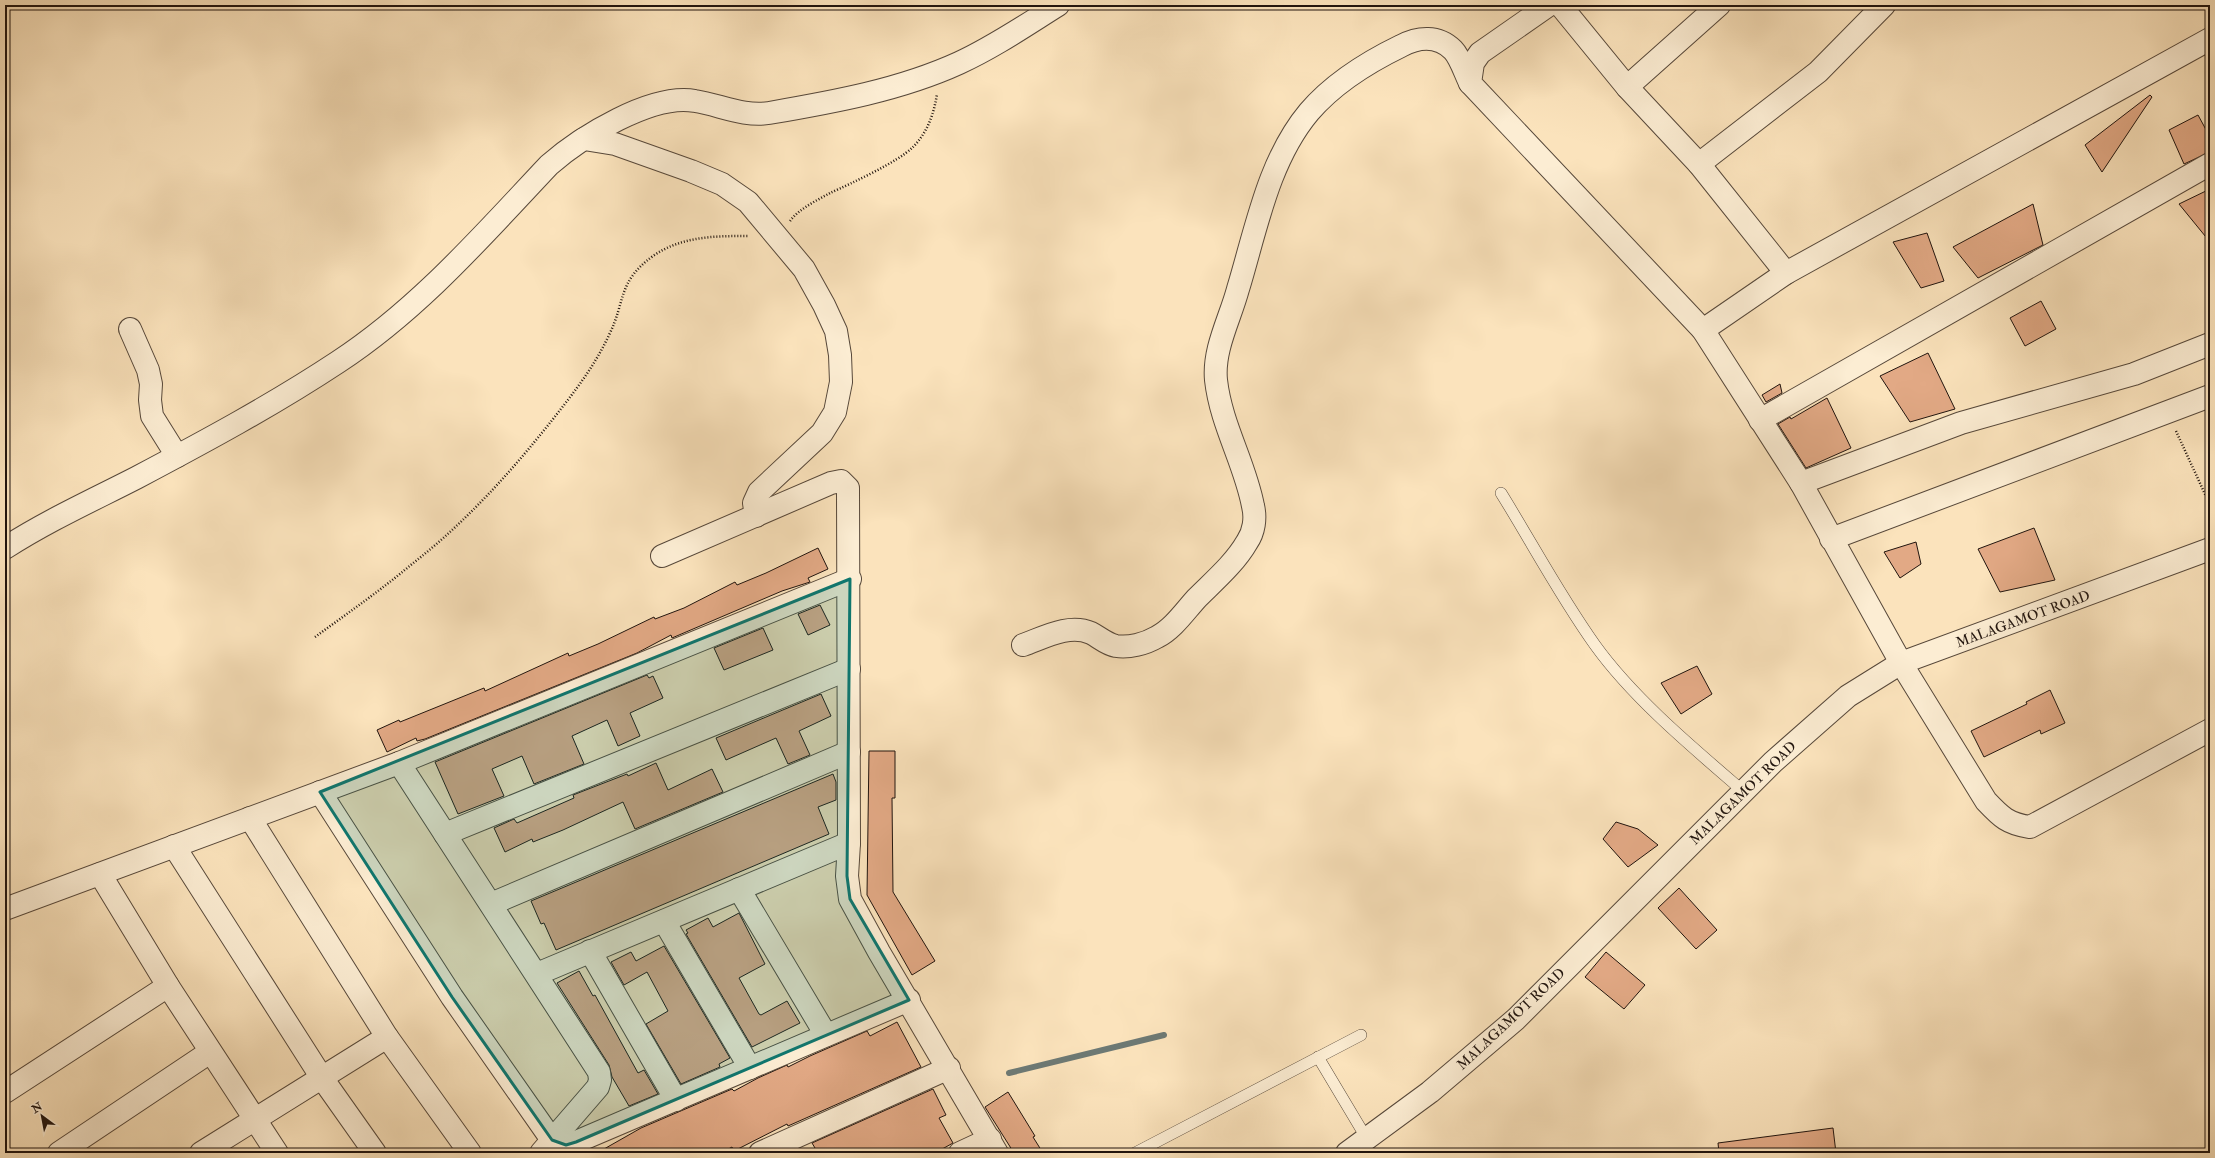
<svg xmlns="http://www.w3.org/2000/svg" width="2215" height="1158" font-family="'IM FELL Double Pica',serif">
<rect width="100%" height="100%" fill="#fbe3bc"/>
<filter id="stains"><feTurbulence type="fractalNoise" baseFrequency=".005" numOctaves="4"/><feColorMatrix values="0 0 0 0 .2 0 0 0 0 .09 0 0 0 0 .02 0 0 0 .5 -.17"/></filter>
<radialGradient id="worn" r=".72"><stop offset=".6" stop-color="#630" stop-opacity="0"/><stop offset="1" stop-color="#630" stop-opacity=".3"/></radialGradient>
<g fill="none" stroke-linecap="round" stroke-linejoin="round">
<!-- stream -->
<path stroke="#6d7974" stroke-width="6" d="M1009 1073 1164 1035"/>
</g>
<!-- building -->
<g fill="#e2a985" stroke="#20140e">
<path d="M2150 95 2152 97 2102 172 2085 145Z"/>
<path d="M2198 115 2210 137V152L2184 164 2169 130Z"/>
<path d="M2210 189V242L2179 204Z"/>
<path d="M2033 204 2043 245 1978 278 1953 247Z"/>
<path d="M1927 233 1944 281 1921 288 1893 242Z"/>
<path d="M2041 301 2056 329 2025 346 2010 318Z"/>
<path d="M1928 353 1955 409 1910 422 1880 376Z"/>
<path d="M1780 384 1782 393 1766 402 1762 395Z"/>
<path d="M1827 398 1851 448 1806 468 1778 424 1790 417 1791 419Z"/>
<path d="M2034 528 2055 580 2000 592 1978 549Z"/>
<path d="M1916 542 1921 564 1900 578 1884 552Z"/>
<path d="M818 548 828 569 808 578 810 582 782 591 672 638 671 635 637 653 425 739 417 741 416 738 387 752 377 730 399 720 400 722 484 688 485 691 568 653 569 656 598 644 654 617 655 619 684 608 735 582 737 585 766 573Z"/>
<path d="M820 605 830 625 808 635 798 614Z"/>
<path d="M763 628 773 650 724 670 714 648Z"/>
<path d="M1697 666 1712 694 1681 714 1661 683Z"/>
<path d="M647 675 649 678 653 676 663 698 630 713 640 736 618 746 607 720 572 736 584 764 534 784 522 756 492 769 504 796 458 814 435 762Z"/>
<path d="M2050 690 2065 723 2041 734 2040 730 1984 757 1971 731 2027 704 2026 702Z"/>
<path d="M821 694 831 716 799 731 810 755 788 764 776 738 726 760 716 738Z"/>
<path d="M869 751H895V798H892L893 892 935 961 912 975 867 895Z"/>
<path d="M656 763 668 790 712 769 723 792 635 829 623 802 563 830 533 842 532 839 505 852 494 828 514 819 517 823 574 798 573 795 627 774 628 776Z"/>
<path d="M833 774 836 782V800L818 807 829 834 556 950 544 923 541 924 531 901Z"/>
<path d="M1616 822 1638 829 1658 845 1628 867 1603 839Z"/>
<path d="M1679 888 1717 930 1696 949 1658 908Z"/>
<path d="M739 913 765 964 739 978 759 1014 761 1015 787 1001 800 1023 752 1047 686 934 688 933 686 930 708 918 713 927Z"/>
<path d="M664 946 730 1058 719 1064 720 1067 681 1084 646 1024 668 1011 647 972 624 985 611 962 631 952 636 961Z"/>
<path d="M1606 952 1645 985 1624 1009 1585 977Z"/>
<path d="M579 971 593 996 595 995 638 1073 644 1070 658 1094 629 1106 612 1077 609 1065 557 983Z"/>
<path d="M897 1022 921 1067 788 1126 787 1124 734 1151 732 1147 721 1153H597L641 1128 732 1089 734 1091 758 1078 787 1065 788 1067 810 1056 867 1031 870 1036Z"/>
<path d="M933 1089 946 1115 939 1118 953 1143 935 1153H818L812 1143Z"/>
<path d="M1008 1092 1035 1136 1033 1137 1043 1153H1014L985 1107Z"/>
<path d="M1833 1128 1836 1153H1719L1718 1143Z"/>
</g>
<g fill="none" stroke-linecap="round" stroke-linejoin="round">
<defs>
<g id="service">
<path d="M1501 493C1532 543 1560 596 1595 645 1633 698 1693 748 1743 791"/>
<path d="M1318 1057 1367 1139"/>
<path d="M1135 1153 1361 1035"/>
</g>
<g id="minor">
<path d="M1549 5 1480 53 1473 63 1470 83 1703 330 1801 483 1901 663 1986 801C2001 817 2008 824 2030 827L2210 730"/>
<path d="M1560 5 1627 87 1699 164 1786 273"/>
<path d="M1627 87 1719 5"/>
<path d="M584 139 615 144 691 171 722 184 748 202 804 269 824 305 836 331 840 355 841 382 835 412 822 433 759 492 754 503 756 516"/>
<path d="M1699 164 1818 72 1884 5"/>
<path d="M130 329 148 370 151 384 150 400 152 416 177 456"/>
<path d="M1703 330 1786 273 2210 39"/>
<path d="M1760 420 2210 164"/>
<path d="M1801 483 1961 423 2134 374 2210 344"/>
<path d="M1831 539 2210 396"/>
<path d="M5 548C47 521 91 501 136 478 204 442 273 405 338 362 419 309 483 235 549 165 581 137 652 93 695 101 720 105 744 117 769 113 833 102 900 90 959 63 994 47 1026 25 1058 5"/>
<path d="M662 556 831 483 841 481 848 488 849 843 847 876 850 899 879 952 997 1153"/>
<path d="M1023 645C1043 638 1069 623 1091 633 1099 637 1106 644 1116 646 1129 648 1145 644 1157 637 1173 629 1185 611 1197 598 1214 581 1235 563 1247 542 1254 532 1256 518 1253 506 1245 463 1221 425 1216 380 1213 349 1230 319 1238 289 1256 230 1268 161 1309 112 1333 84 1368 62 1401 46 1418 37 1438 35 1453 50 1460 57 1465 73 1470 83"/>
<path d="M399 763 599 1072 600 1080 598 1087 541 1153"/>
<path d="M320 792 452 997 552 1140 558 1144 566 1145 576 1142 909 1000"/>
<path d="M250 818 387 1037 470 1153"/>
<path d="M445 834 849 669"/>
<path d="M174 846 322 1078 375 1153"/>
<path d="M100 874 168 986 277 1153"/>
<path d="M739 889 826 1035"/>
<path d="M491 904 849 752"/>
<path d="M5 909 399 763 850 579"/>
<path d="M664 921 750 1068"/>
<path d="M590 951 676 1100"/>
<path d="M537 974 849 843"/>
<path d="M5 1092 168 986"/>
<path d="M59 1153 210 1052"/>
<path d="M201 1153 387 1037"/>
<path d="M760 1153 949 1068"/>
<path d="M960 1153 990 1139"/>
</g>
<path id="tertiary" d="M1347 1153 1430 1092 1516 1019 1773 762 1848 696 1901 663 2210 549"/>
</defs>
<!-- service casing -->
<use href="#service" stroke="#57483a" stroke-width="12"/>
<!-- minor casing -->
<use href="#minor" stroke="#57483a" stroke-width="24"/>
<!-- tertiary casing -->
<use href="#tertiary" stroke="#57483a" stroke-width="24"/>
<!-- path -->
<g stroke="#20140e" stroke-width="2.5" stroke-dasharray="1 2" stroke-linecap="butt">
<path d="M790 221C800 208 816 201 830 193 852 183 898 162 913 147 928 132 934 113 937 94"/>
<path d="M2176 431 2210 505"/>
<path d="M315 637C348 613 381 590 412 564 470 519 519 463 564 405 581 383 597 361 609 335 626 301 617 282 653 256 682 236 715 236 748 236"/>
</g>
<!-- service -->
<use href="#service" stroke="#fcedd3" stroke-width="11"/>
<!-- minor -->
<use href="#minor" stroke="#fcedd3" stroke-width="22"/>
<!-- tertiary -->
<use href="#tertiary" stroke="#fcedd3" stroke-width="22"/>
</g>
<!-- marked area -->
<path fill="#0f766e" fill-opacity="0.2" stroke="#0f766e" stroke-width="3" stroke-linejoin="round" d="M850 579 847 876 850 899 909 1000 576 1142 566 1145 552 1140 452 997 320 792Z"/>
<g text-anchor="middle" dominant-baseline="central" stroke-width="3" stroke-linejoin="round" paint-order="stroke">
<!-- street labels -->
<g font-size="14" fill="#20140e" stroke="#fcedd3">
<text transform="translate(2023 619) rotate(-20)">MALAGAMOT ROAD</text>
<text transform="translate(1743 793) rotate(-44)">MALAGAMOT ROAD</text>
<text transform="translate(1511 1019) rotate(-43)">MALAGAMOT ROAD</text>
</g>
</g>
<!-- margin -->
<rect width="2215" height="1158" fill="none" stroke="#fbe3bc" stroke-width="20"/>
<rect x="6" y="6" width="2203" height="1146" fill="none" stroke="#20140e" stroke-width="2"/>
<rect x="10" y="10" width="2195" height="1138" fill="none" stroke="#20140e"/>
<!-- north arrow -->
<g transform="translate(42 1116) rotate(328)" stroke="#fcedd3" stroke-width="3" paint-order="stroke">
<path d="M0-3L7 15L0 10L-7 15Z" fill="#20140e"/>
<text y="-6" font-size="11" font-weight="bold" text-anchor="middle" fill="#20140e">N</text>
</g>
<rect width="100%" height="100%" filter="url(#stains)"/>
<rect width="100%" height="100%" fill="url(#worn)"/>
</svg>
